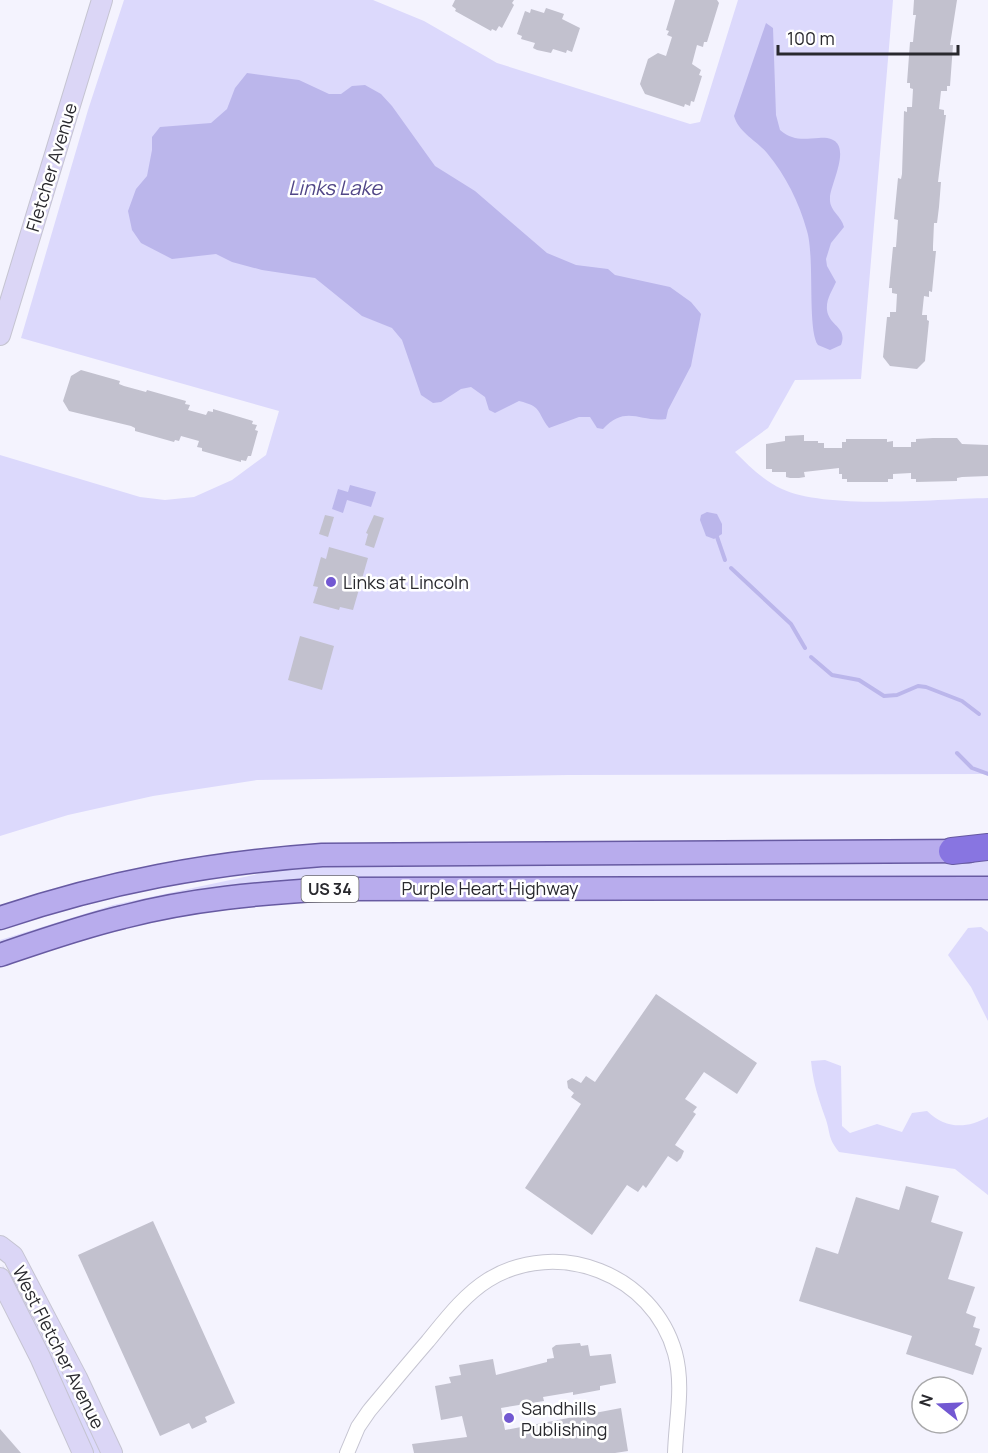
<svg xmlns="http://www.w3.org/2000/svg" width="988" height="1453" font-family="Manrope,sans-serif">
<rect width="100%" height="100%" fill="#f4f3fe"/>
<!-- green -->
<g fill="#dcd9fc">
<path d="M124 0H373L424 21 497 63 690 124 700 122 738 0H893L861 379 795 380 768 428 735 452C749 466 764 481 782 489 827 510 936 499 988 498V774L568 775 257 780 153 796 68 815 0 836V455L140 497 165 500 194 497 232 480 266 455 279 411 21 338 88 110Z"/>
<path d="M988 860V878L333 880 0 946V940L113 905 272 871 324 864Z"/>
<path d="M981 927 988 932V1021L971 987 948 955 968 928Z"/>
<path d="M825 1060 841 1066 842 1126 850 1133 877 1124 902 1132 912 1113 927 1111C946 1129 966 1129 988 1117V1195L955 1169 839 1152C827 1137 831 1133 825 1117 818 1097 813 1082 811 1061Z"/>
<path d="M2 1265 19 1284 104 1453H91Z"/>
</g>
<!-- water -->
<g fill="#bbb6eb">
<path d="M766 23 773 28 776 115 780 130C793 141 803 139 819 138 859 135 830 183 830 198 829 211 842 216 844 227L831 243 826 259 827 266 836 282C832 291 826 299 827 310 829 326 848 327 841 345L830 350 818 345C807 330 815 257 807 231 799 202 786 176 767 153 756 140 739 133 734 116Z"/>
<path d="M247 73 299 80 329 94H341L352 86 365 85 381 94 392 106 435 166 475 191 547 253 576 265 608 269 615 275 670 287 691 302 701 314 691 366 668 410 666 419C641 423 626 404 603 429L597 428 590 417H579L549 428C536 411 543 407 519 401L495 413 489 410 485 397 471 387 461 389 441 402 433 403 421 395 402 340 392 328 362 316 315 278 262 270 232 262 216 254 172 259 141 243 132 230 128 211 136 189 147 176 152 150V137L160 127 211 123 227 109 235 88Z"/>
<path d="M350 485 376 492 371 507 347 500 343 513 332 509 338 489 348 492Z"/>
<path d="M707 512 717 514 722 524V534L714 539 706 536 700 520 701 515Z"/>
</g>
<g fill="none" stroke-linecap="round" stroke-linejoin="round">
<!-- stream -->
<g stroke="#bbb6eb" stroke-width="4">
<path d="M716 534 725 560"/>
<path d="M731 568 791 624 805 648"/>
<path d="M811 657 832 675 859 680 884 696 897 695 918 686 926 687 962 701 979 714"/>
<path d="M957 753 972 768 988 774"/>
</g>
</g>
<!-- building -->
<g fill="#c2c1ce">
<path d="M455 0H514L512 3 514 5 502 28 499 26 496 31 492 29 491 31 455 11 456 9 452 6Z"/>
<path d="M675 0H717L719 3 707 42H704L703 47 697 45 692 64 701 70 699 75 702 76 694 102 691 101 690 106 685 104 684 107 645 94 640 84 648 59 658 53 666 56 672 37 667 35 669 31 666 30Z"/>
<path d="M914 0H957L950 45H953L950 86H947V91H941L939 109 944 110V115H946L938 182H941L939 207 937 223H934L933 246V251H936L932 292 929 291V297L924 296 922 315H927V320L929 321 925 361 917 369 890 366 883 357 887 317H890V312H896L897 294 892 293V288H889L893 247H896L898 220 894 219 898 178 901 179 902 174 904 111 907 112V107H912L913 89 910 88V83H907L910 42H913L915 21 916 15H913Z"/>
<path d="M546 8 564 14 562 19 580 28 572 52 567 50 566 53 553 49 551 53 537 50 533 48 535 43 521 39 522 36 517 34 525 11 530 13 531 9 544 13Z"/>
<path d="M81 370 120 381 119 384 124 386 146 392 147 390 186 401 185 404 190 405 188 410 206 415 208 411 213 412V409L253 421 252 424 257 425 255 430 258 431 251 456H248L246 461 241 460V462L202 451V448L197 447 199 441 181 436 179 441 175 440 174 442 135 431V428L131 426 69 411 63 401 71 376Z"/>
<path d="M804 435V441H818V443H824V448H842V442H846V439H887V442L893 441V447H911V442H916V439L933 438H957L962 444 988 445V476L962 477 957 478V481L916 482V479H911V473L893 474V479H888V482H847V479H842V474H839V468L804 472 805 477 799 478H790L786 477V472H772V469H766V444L785 441V436Z"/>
<path d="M325 515 334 517 328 537 319 534Z"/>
<path d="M374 515 384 518 374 548 365 545 368 534 366 533Z"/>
<path d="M329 547 368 558 353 610 340 607 339 610 313 603 318 587 313 586 321 557 326 559Z"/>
<path d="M300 636 334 646 322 690 288 680Z"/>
<path d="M656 994 757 1063 737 1094 704 1072 685 1099 697 1107 693 1112 696 1114 675 1145 684 1151 681 1158 677 1162 668 1156 646 1188 643 1185 638 1192 627 1185 592 1235 525 1188 581 1104 571 1097 574 1093 568 1088 567 1081 572 1078 581 1083 586 1076 595 1082Z"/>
<path d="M906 1186 939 1196 931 1222 963 1232 948 1279 975 1287 966 1313 976 1317 973 1327 980 1329 975 1345 982 1348 973 1375 906 1354 912 1336 799 1301 816 1247 838 1254 856 1197 899 1210Z"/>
<path d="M153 1221 235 1403 205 1417 207 1422 192 1429 189 1423 160 1436 78 1255Z"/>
<path d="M580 1343 581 1346 588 1345 590 1356 611 1354 616 1383 600 1386V1390L573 1395V1392L543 1397 544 1401 501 1408 505 1430 621 1408 628 1451 615 1453H414L412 1444 467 1437 462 1416 441 1420 435 1386 451 1383 449 1377 461 1375 459 1365 493 1359 496 1375 547 1362V1359L554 1358 552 1348 556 1345Z"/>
<path d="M0 1429 21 1453H0Z"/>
</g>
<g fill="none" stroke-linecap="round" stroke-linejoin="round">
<defs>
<path id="street" d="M347 1453 358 1427 369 1411C389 1387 408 1364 428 1341 446 1319 464 1295 488 1280 558 1237 653 1274 675 1353 684 1386 676 1420 675 1453"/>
<g id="secondary">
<path d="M0 335 102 0"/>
<path d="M0 1246 13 1256 77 1378 112 1453"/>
<path d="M0 1278 40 1357 83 1453"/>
</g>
<g id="primary">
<path d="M0 918C107 882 209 863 322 855L969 851"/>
<path d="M0 955C41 941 81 927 123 917 191 899 262 893 332 889L988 888"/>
</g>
<path id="highway" d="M952 851 988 847"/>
</defs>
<!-- street casing -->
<use href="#street" stroke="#c5c4d1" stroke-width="16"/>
<!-- secondary casing -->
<use href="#secondary" stroke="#c5c4d1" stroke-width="22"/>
<!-- primary casing -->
<use href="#primary" stroke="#675aa2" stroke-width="25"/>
<!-- highway casing -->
<use href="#highway" stroke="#675aa2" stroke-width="28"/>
<!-- street -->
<use href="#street" stroke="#fff" stroke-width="14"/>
<!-- secondary -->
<use href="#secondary" stroke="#dbd6f6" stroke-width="20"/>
<!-- primary -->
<use href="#primary" stroke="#b8aced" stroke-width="22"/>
<!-- highway -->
<use href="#highway" stroke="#8875e1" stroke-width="26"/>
</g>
<!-- markers -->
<g fill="#7258d2" stroke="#fff" stroke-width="2">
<circle cx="331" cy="582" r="6"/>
<circle cx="509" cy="1418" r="6"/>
</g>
<g text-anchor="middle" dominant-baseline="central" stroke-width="5" stroke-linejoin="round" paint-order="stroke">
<!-- shield labels -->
<rect fill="#fff" stroke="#69696d" stroke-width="1.5" x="301.5" y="876" width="57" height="26" rx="4.5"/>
<g font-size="16" font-weight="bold" fill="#29292e">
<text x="330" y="889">US 34</text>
</g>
<!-- street labels -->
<g font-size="18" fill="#29292e" stroke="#fff">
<text transform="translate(51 167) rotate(-73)">Fletcher Avenue</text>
<text x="490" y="888">Purple Heart Highway</text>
<text transform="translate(59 1347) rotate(63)">West Fletcher Avenue</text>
</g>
<!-- poi labels -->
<g font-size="18" fill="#29292e" stroke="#fff" text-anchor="start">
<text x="343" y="582">Links at Lincoln</text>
<text x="521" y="1408">Sandhills<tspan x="521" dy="21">Publishing</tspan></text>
</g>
<!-- water labels -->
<g font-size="20" font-style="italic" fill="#514687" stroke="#fff">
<text x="335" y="187">Links Lake</text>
</g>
</g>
<!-- north arrow -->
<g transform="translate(940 1405) rotate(288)"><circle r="28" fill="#ffffff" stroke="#a9a9ab" stroke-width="1.5"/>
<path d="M0-4.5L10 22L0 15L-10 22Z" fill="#7258d2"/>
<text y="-9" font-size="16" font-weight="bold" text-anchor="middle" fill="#29292e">N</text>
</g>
<!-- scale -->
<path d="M778 45v9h180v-9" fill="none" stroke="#29292e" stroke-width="3"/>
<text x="787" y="45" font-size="18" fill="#29292e" stroke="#ffffff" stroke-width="4.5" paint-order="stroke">100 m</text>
</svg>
